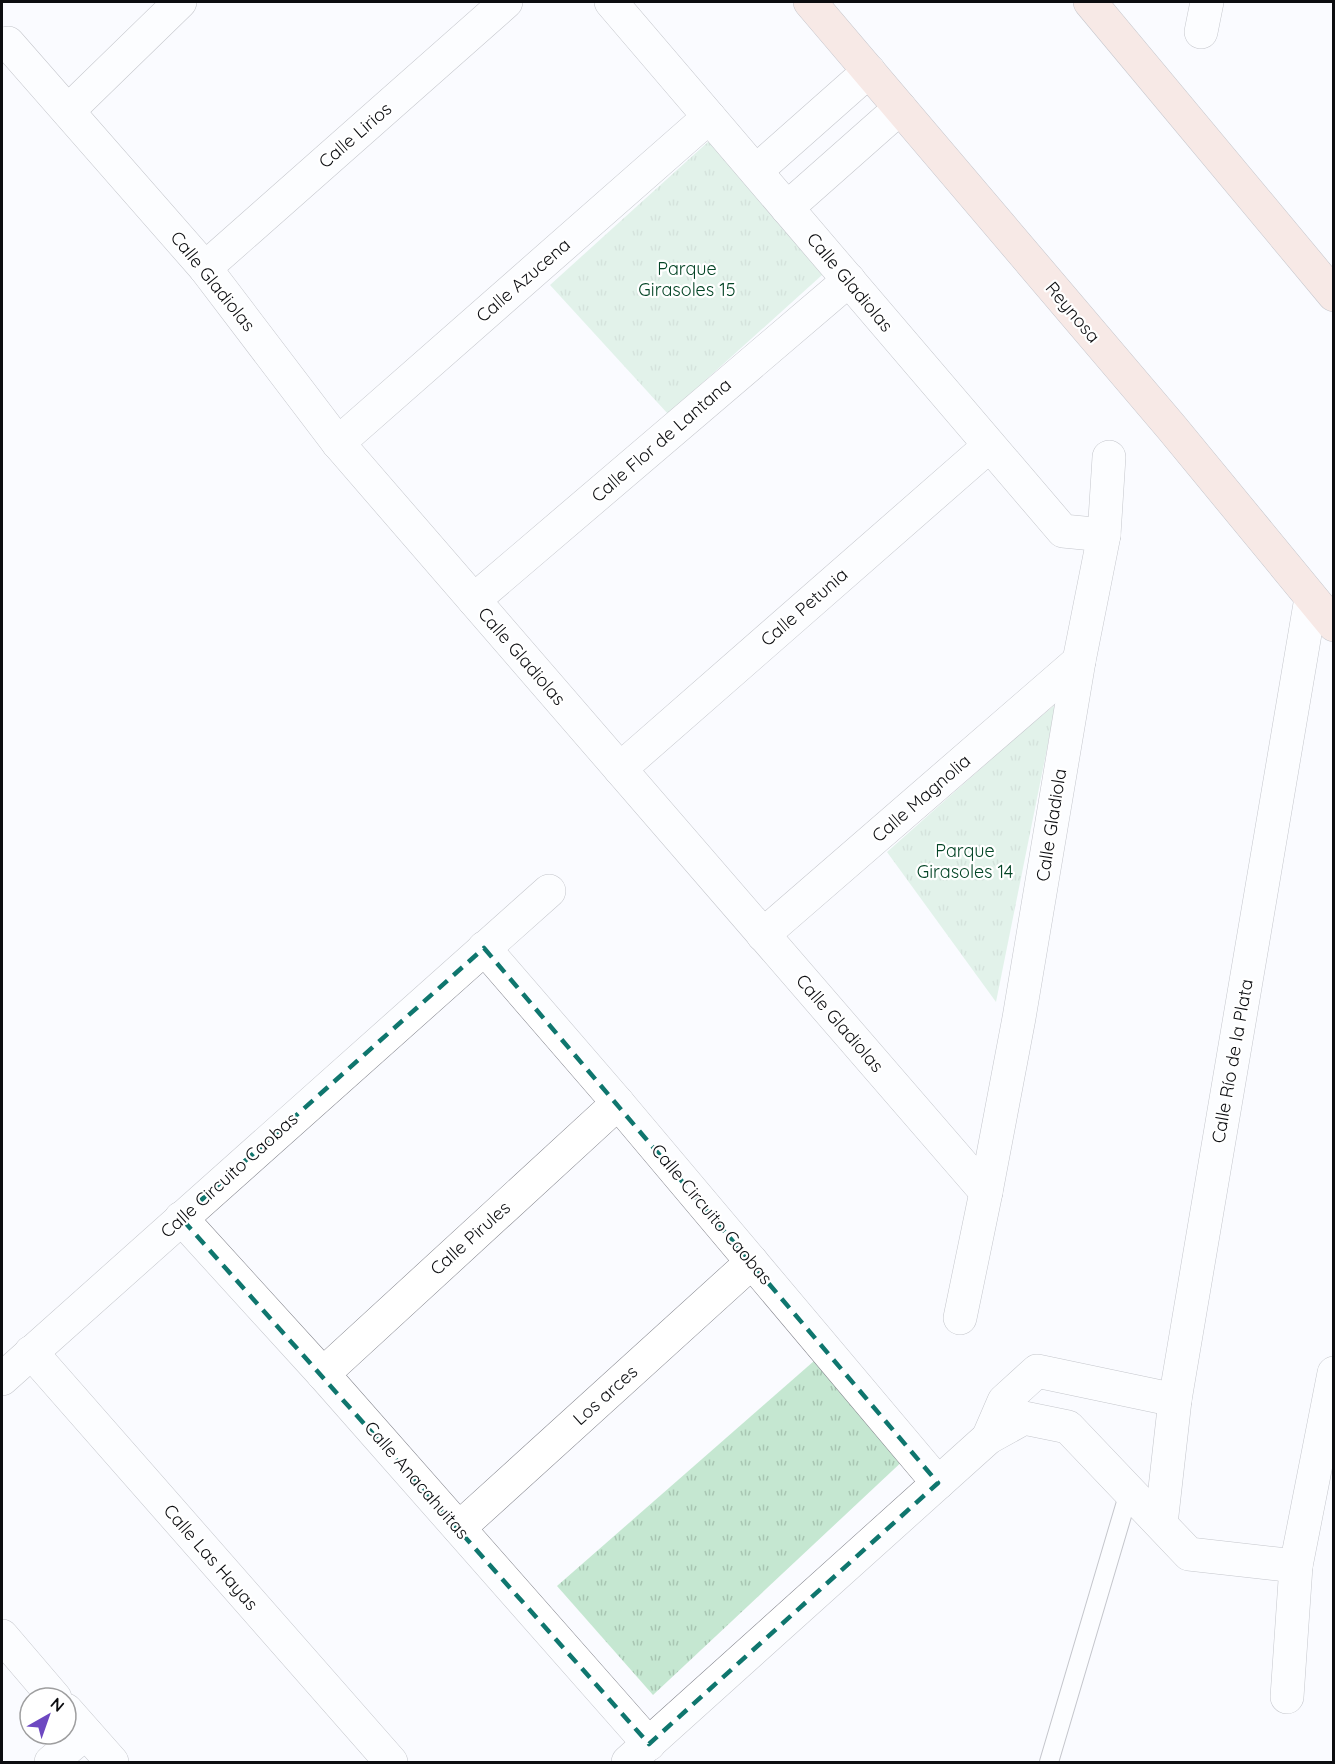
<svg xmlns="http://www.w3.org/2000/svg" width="1335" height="1764" font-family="Quicksand,sans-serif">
<defs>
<pattern id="grass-tufts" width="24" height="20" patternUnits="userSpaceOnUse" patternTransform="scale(1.5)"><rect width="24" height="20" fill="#c5e7d1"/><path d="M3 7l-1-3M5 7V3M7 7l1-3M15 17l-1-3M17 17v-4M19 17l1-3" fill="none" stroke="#a8c5b2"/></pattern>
</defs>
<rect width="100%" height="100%" fill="#fafbff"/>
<!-- grass -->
<g fill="url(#grass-tufts)">
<path d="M709 141 832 266 668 414 550 285Z"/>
<path d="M1056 704 996 1002 887 852 1023 731Z"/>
<path d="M814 1361 908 1456 653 1695 557 1586Z"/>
</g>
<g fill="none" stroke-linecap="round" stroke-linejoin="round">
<defs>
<path id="service" d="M1049 1762 1129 1492"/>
<g id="minor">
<path d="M611 2 1063 531 1104 535"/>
<path d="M1201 32 1207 2"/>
<path d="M8 43 205 268 338 443 986 1192"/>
<path d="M68 111 180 2"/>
<path d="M756 171 869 71"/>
<path d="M787 208 900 108"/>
<path d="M205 268 506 2"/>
<path d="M338 443 709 117"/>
<path d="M474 600 849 280"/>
<path d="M620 769 989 446"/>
<path d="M763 935 1079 661"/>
<path d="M484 948 618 1103 938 1483"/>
<path d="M181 1218 323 1374 649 1744"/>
<path d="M960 1318 986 1192 1019 1018 1079 661 1104 535 1109 457"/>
<path d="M31 1352 391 1762"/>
<path d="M323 1374 618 1103"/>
<path d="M2 1379 549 891"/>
<path d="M988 1438 1004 1401 1037 1371 1175 1400"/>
<path d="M1161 1524 1175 1400 1311 598"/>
<path d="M459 1528 752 1262"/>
<path d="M2 1636 55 1698"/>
<path d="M1287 1697 1296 1566 1334 1373"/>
<path d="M66 1710 112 1762"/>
<path d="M51 1762 86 1733"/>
<path d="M628 1762 988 1438 1024 1418 1068 1427 1189 1554 1296 1566"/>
</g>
<g id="secondary">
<path d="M810 2 1172 428 1334 625"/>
<path d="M1090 2 1334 295"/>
</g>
</defs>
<!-- service casing -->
<use href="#service" stroke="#85868e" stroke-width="20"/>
<!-- minor casing -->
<use href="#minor" stroke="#85868e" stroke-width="34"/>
<!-- secondary casing -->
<use href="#secondary" stroke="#85868e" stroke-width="34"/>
<!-- service -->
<use href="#service" stroke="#fff" stroke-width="18"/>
<!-- minor -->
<use href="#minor" stroke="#fff" stroke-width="33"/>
<!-- secondary -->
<use href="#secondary" stroke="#f4d2c8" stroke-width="33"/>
</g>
<!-- marked area -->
<path d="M0 0H1335V1764H0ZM484 948 938 1483 649 1744 181 1218Z" fill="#fafbff" fill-opacity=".55" fill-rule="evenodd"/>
<path fill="none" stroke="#0f766e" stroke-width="4.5" stroke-dasharray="12 8" stroke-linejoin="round" d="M484 948 938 1483 649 1744 181 1218Z"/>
<g text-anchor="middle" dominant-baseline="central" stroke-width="4.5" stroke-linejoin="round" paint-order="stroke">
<!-- street labels -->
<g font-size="18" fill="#0c0d10" stroke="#fff">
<text transform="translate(355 135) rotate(-41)">Calle Lirios</text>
<text transform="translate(523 280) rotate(-41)">Calle Azucena</text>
<text transform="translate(213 281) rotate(51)">Calle Gladiolas</text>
<text transform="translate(850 282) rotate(50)">Calle Gladiolas</text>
<text transform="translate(1073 312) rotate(50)">Reynosa</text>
<text transform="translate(661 440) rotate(-41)">Calle Flor de Lantana</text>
<text transform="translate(804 607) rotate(-41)">Calle Petunia</text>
<text transform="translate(522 656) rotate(49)">Calle Gladiolas</text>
<text transform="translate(921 798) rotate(-41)">Calle Magnolia</text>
<text transform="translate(1051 825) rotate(-81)">Calle Gladiola</text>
<text transform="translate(840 1023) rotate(49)">Calle Gladiolas</text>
<text transform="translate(1232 1061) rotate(-80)">Calle Río de la Plata</text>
<text transform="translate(229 1175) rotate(-42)">Calle Circuito Caobas</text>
<text transform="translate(712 1214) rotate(50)">Calle Circuito Caobas</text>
<text transform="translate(470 1238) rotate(-42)">Calle Pirules</text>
<text transform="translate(605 1395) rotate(-42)">Los arces</text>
<text transform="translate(417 1480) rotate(49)">Calle Anacahuitas</text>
<text transform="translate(211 1557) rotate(49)">Calle Las Hayas</text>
</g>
<!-- park labels -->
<g font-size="18" fill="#044526" stroke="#fff">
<text x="687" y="268">Parque<tspan x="687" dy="21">Girasoles 15</tspan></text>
<text x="965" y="850">Parque<tspan x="965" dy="21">Girasoles 14</tspan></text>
</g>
</g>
<!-- border -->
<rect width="1335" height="1764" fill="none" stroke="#0c0d10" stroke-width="6"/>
<!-- north arrow -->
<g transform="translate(48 1716) rotate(40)"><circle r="28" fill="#ffffff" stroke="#9e9e9f" stroke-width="1.5"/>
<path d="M0-4.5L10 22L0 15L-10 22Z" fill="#6d48c1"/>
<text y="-9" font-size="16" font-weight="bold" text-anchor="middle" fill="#0c0d10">N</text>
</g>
</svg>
